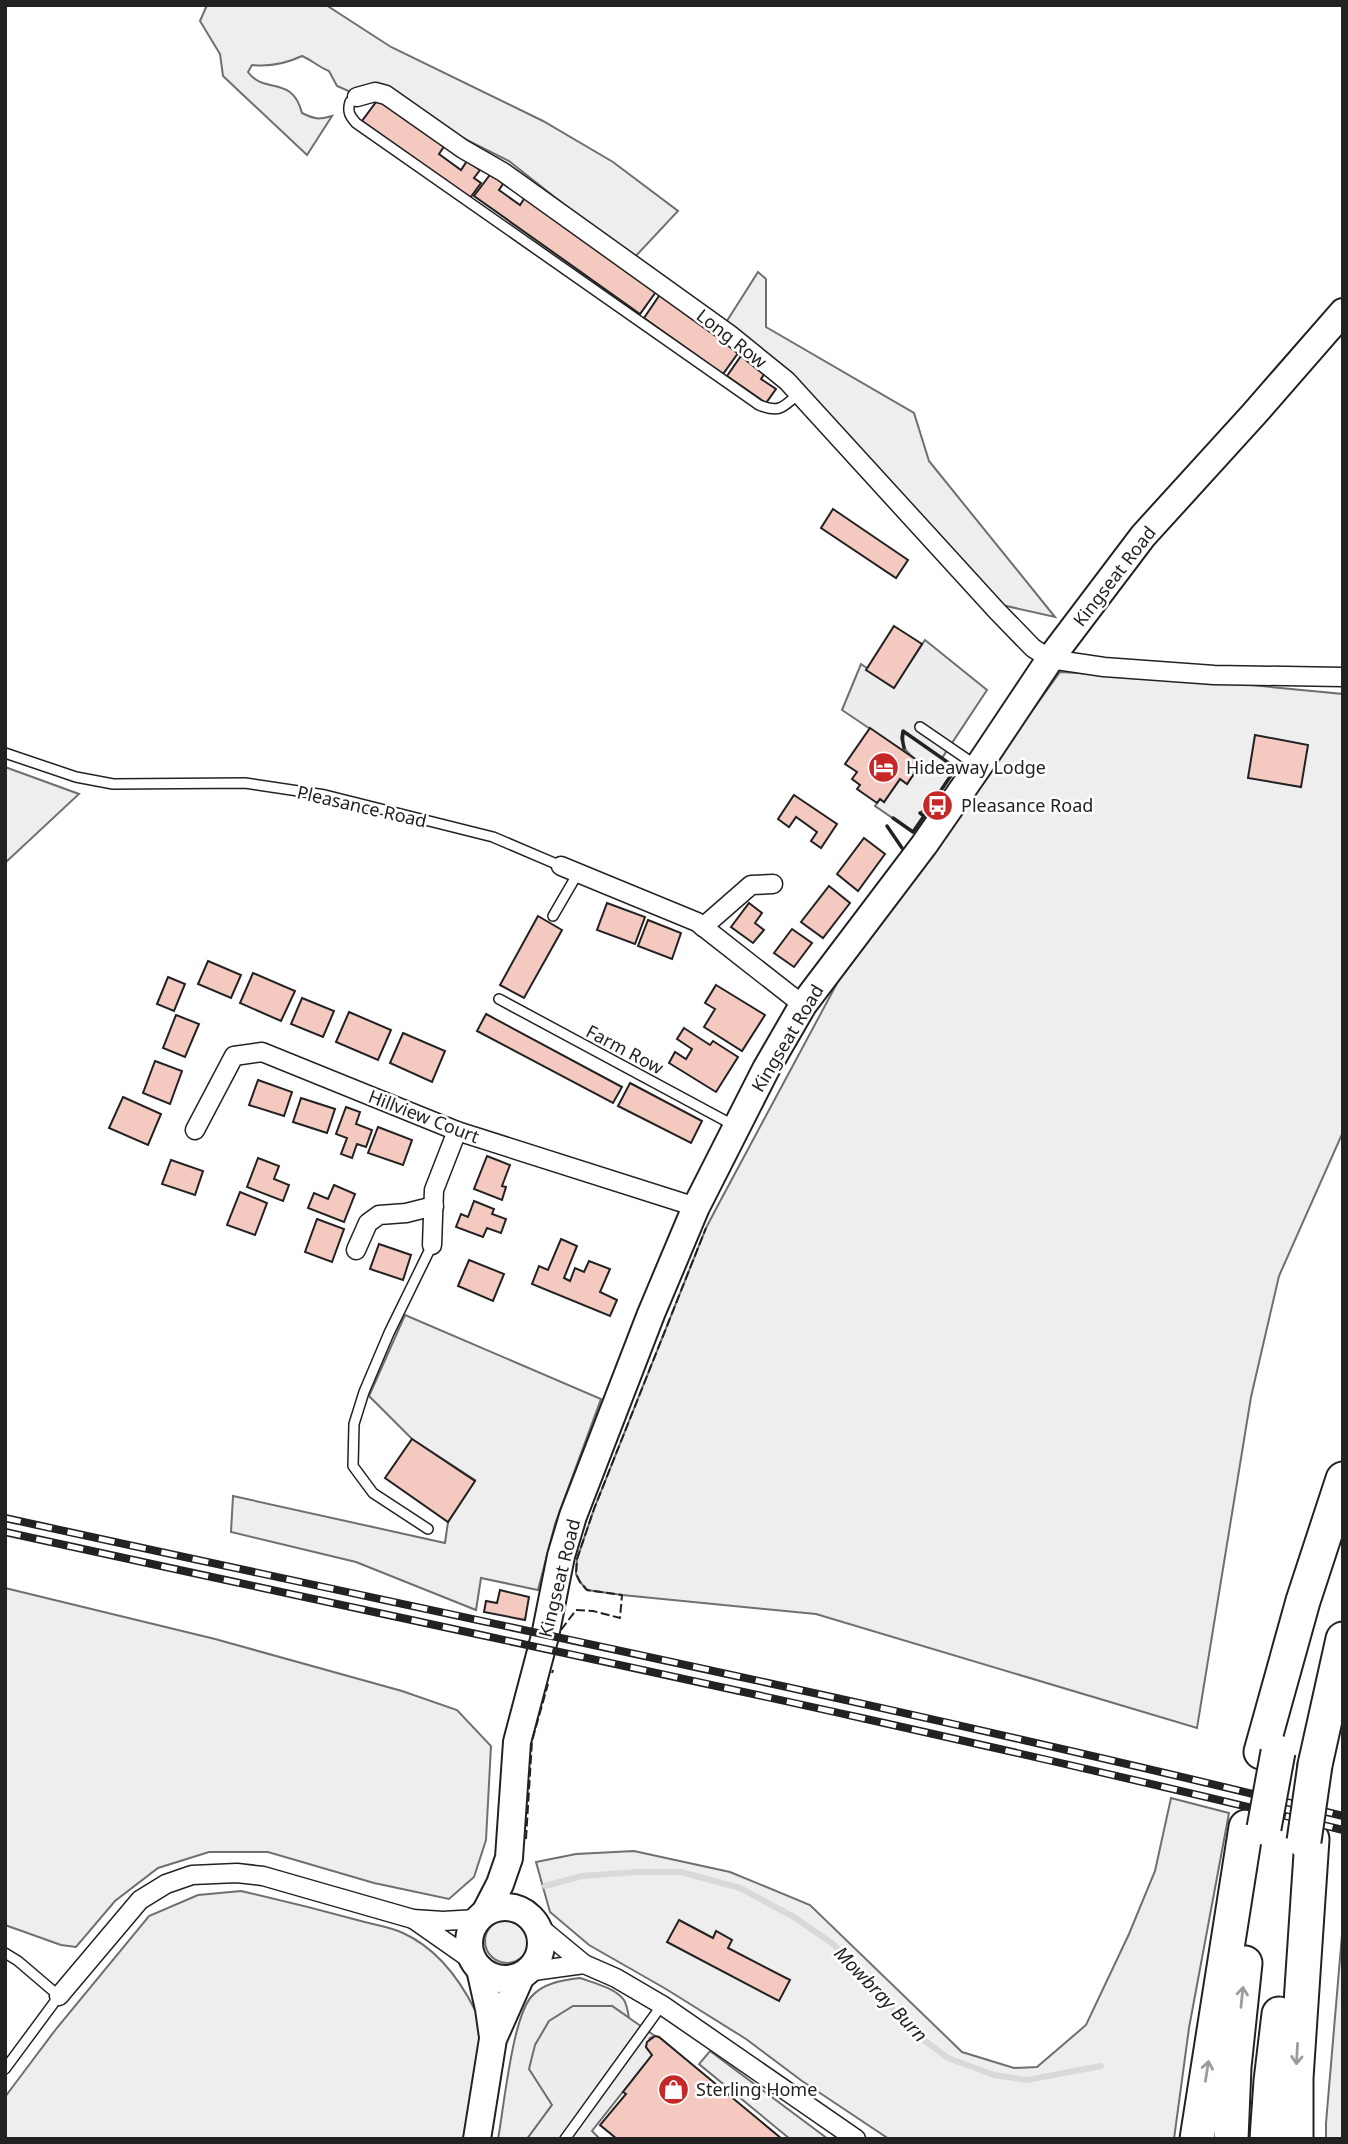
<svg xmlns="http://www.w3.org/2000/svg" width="1348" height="2144" font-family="'Noto Sans',sans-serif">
<rect width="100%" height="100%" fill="#fff"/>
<!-- green -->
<g fill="#eee" stroke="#6f6f6f" stroke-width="2">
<path d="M207 5H326L391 47 543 121 613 162 678 211 633 259 509 161 433 123 387 91 353 93 337 86 329 71C318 67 312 60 302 56 285 64 270 67 252 65L248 72C264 95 292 74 302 113 314 119 319 120 332 116L307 155 223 76 220 54 200 21Z"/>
<path d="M758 272 766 279V327L914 413 929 461 1055 617 1002 605 808 393 779 363 725 324Z"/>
<path d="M1060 672 1199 680 1343 694V1132L1279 1276 1251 1397 1197 1728 816 1614 622 1595 587 1590 580 1582 576 1574 577 1559 594 1509 706 1228 717 1207 842 974Z"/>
<path d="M903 731 956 768 927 811 924 809 920 813 924 816 913 832 875 806 880 799 884 802 900 779 907 784 921 764C909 754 900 749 903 731Z"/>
<path d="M5 767 79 794 5 863Z"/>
<path d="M405 1315 601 1399 555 1524 538 1590 481 1578 476 1610 356 1562 231 1532 233 1496 445 1543 448 1522 475 1480 412 1439 369 1396Z"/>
<path d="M5 1588 215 1639 402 1691 457 1710 491 1746 486 1840 474 1877 449 1899 374 1883 268 1852H209L158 1868 115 1901 76 1947 61 1945 5 1925Z"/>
<path d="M1171 1798 1229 1813 1189 2028 1174 2139H889L802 2081 746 2039 666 1989 589 1945 550 1912 536 1862 576 1854 634 1851 730 1872 810 1905 962 2052 1014 2068 1037 2067 1086 2025 1129 1934 1155 1871Z"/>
<path d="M241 1891C281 1900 321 1910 361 1921 375 1925 390 1927 403 1933 436 1948 459 1978 475 2010L479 2011 481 2029 467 2139H5V2097L56 2029 149 1916 198 1895Z"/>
<circle cx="507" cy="1941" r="22"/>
<path d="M1343 1923V2139H1326V2123Z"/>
<path d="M580 1978C594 1983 615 1988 624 2000 627 2005 628 2012 629 2018L612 2006 552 2105 527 2139H498C504 2107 512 2020 531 1997 543 1983 563 1980 580 1978Z"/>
<path d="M710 2051 828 2139H790L699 2064Z"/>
</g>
<!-- parking -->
<g fill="#ededed" stroke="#6f6f6f" stroke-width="2">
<path d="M925 640 987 690 942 758 904 732 903 744 906 753 842 710 861 664 894 687Z"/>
<path d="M573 2006H612L655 2036 650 2038 646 2047 652 2055 592 2131 600 2139H527L552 2105 529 2069 535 2045 549 2021Z"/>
</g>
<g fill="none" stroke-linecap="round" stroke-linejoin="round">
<!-- stream -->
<path stroke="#d9d9d9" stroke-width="6" d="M545 1886 582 1876 637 1872H681L740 1888 794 1917 833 1944 916 2034 948 2058 994 2075 1027 2080 1101 2066"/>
</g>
<!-- building -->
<g fill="#f3c9c0" stroke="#222" stroke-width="2">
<path d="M379 98 445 145 439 154 461 170 467 161 480 170 474 178 481 183 470 198 362 121Z"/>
<path d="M492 172 505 181 499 190 520 205 526 196 658 289 640 314 474 196Z"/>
<path d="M661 293 741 349 723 374 644 318Z"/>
<path d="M743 353 767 370 761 379 776 389 766 403 727 376Z"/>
<path d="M833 509 908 560 896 578 821 528Z"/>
<path d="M894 626 922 644 894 688 866 670Z"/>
<path d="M870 728 921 763 907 784 900 779 884 802 880 799 877 803 857 789 860 785 852 779 857 772 845 764Z"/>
<path d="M1255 735 1308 745 1301 787 1248 778Z"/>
<path d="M794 795 837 824 821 848 811 841 817 832 796 817 789 827 778 819Z"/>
<path d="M864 838 885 854 858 891 837 874Z"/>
<path d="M829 886 850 903 823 938 801 922Z"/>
<path d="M607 903 645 917 635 944 597 930Z"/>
<path d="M749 903 762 913 755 923 764 930 753 943 731 927Z"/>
<path d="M538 916 562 930 524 998 500 985Z"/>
<path d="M648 920 681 933 672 959 638 946Z"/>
<path d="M792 929 812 943 794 967 774 953Z"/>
<path d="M208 961 241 975 231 998 198 984Z"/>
<path d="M253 973 295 991 281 1021 240 1003Z"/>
<path d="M168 977 185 984 174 1011 157 1004Z"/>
<path d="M716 985 765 1015 742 1051 704 1027 715 1009 705 1003Z"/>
<path d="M302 998 334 1011 323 1037 291 1024Z"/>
<path d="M349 1012 391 1030 378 1060 336 1042Z"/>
<path d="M486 1014 622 1087 613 1103 477 1031Z"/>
<path d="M176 1015 199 1024 185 1057 163 1048Z"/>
<path d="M684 1028 710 1045 713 1041 738 1057 716 1092 669 1063 675 1052 686 1059 692 1049 677 1039Z"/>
<path d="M403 1033 445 1051 432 1082 390 1063Z"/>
<path d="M155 1061 182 1071 170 1104 143 1093Z"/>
<path d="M258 1080 292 1092 284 1116 249 1105Z"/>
<path d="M630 1083 702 1121 691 1143 618 1106Z"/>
<path d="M123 1097 161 1114 148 1145 109 1128Z"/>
<path d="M301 1098 335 1109 327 1133 293 1122Z"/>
<path d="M346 1107 360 1112 356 1124 372 1130 366 1147 357 1144 352 1158 341 1154 347 1138 336 1134Z"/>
<path d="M378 1127 412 1140 403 1165 368 1153Z"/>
<path d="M487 1156 510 1165 502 1186 506 1187 502 1200 474 1189Z"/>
<path d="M258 1158 279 1166 274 1179 289 1185 283 1201 247 1187Z"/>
<path d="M171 1160 203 1171 195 1195 162 1184Z"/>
<path d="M334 1185 355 1194 344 1222 308 1208 314 1193 328 1199Z"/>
<path d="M240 1192 267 1203 255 1235 227 1225Z"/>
<path d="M474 1201 494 1209 492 1214 506 1219 501 1233 487 1228 483 1237 456 1227 461 1214 468 1217Z"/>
<path d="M317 1219 344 1229 332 1262 305 1252Z"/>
<path d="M561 1239 577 1246 564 1278 570 1281 575 1268 584 1272 589 1261 610 1269 600 1292 617 1300 610 1316 532 1284 539 1266 548 1270Z"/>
<path d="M379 1244 411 1255 403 1280 370 1269Z"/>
<path d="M469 1260 504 1274 493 1301 458 1286Z"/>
<path d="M412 1439 475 1481 448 1522 385 1478Z"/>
<path d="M500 1590 529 1597 525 1620 484 1612 486 1601 497 1603Z"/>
<path d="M679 1920 713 1938 716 1931 732 1940 728 1948 790 1980 779 2001 667 1942Z"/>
<path d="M655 2036 659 2037 782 2139H617L600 2125 626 2094 623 2092 652 2055 646 2047 647 2042Z"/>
</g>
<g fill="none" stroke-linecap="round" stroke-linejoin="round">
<defs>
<g id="lane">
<path d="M357 97 350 102C347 112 350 116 356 123L759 405C779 413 783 408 798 394"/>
<path d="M920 727 977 766"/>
<path d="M5 753 76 777 113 784 245 783 325 795 493 837 561 866"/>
<path d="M553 916 578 873"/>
<path d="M499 999 735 1126"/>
<path d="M428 1529 373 1493 353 1466 354 1424 364 1392 389 1333 432 1245"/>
<path d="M5 1953 18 1961 59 1996 5 2069"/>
<path d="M565 2139 662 2005"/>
</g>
<g id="street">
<path d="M357 97 375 92 386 95 463 149 503 172 729 334 787 381 997 611 1033 648 1050 659 1104 667 1214 675 1343 677"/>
<path d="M561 866 697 922 803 1005"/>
<path d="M703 927 751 885 773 884"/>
<path d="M195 1130 234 1056 262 1052 457 1131 696 1207"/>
<path d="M432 1245 434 1190 457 1131"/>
<path d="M356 1250 368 1223 379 1215 406 1213 434 1206"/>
<path d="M413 1919 473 1961"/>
<path d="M538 1926 584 1964 616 1978 662 2005 856 2139"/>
<path d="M526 1972 584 1964"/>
<path d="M59 1996 140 1900 166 1884 192 1875 237 1873 263 1876 413 1919 443 1921 477 1919"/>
</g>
<g id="secondary">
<circle cx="505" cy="1943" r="36"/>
<path d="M486 1911 500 1884 509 1858 517 1742 545 1636 561 1556 573 1516 651 1314 696 1207 766 1069 803 1005 924 845 978 767 1050 659 1143 536 1254 414 1343 312"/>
<path d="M480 1969 489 2009 493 2037"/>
<path d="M477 2139 493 2039 521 1976"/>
</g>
<g id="highway">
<path d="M1261 1752 1303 1601 1343 1479"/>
<path d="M1315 1765 1343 1639"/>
<path d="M1197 2139 1246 1827"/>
<path d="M1231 2139 1234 2067 1245 1963"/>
<path d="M1267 2139 1271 2081 1279 2014"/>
<path d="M1296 2139V2078L1312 1839"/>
</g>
</defs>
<!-- lane casing -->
<use href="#lane" stroke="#222" stroke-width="12"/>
<!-- street casing -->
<use href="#street" stroke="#222" stroke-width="21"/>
<!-- secondary casing -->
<use href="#secondary" stroke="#222" stroke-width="30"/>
<!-- highway casing -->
<use href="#highway" stroke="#222" stroke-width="37"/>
<!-- lane -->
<use href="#lane" stroke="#fff" stroke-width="9"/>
<!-- street -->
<use href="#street" stroke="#fff" stroke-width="18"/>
<!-- secondary -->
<use href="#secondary" stroke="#fff" stroke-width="26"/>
<!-- highway -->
<use href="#highway" stroke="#fff" stroke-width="33"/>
<defs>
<g id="rail">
<path d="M5 1518C451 1616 899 1706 1343 1816"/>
<path d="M5 1532C451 1630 899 1721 1343 1830"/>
</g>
</defs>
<!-- rail casing -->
<use href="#rail" stroke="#222" stroke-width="8"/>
<!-- rail -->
<use href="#rail" stroke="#fff" stroke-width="5" stroke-dasharray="16" stroke-linecap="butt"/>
<defs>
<g id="highway-bridge">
<path d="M1264 1828 1278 1752"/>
<path d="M1304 1841 1315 1765"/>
</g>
</defs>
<!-- highway-bridge casing -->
<use href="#highway-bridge" stroke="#222" stroke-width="37" stroke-linecap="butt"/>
<!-- highway-bridge -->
<use href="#highway-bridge" stroke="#fff" stroke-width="33"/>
<!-- fence -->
<g stroke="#222" stroke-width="2" stroke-dasharray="9 3.5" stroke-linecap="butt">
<path d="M561 1630 576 1610 593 1611 620 1618 622 1595 587 1590 580 1582 576 1574 577 1559 594 1509 706 1228"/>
<path d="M552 1673 553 1670"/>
<path d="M526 1839 532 1741 548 1684"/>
</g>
<!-- wall -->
<g stroke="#222" stroke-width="3.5">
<path d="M904 748 902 738 903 731 956 768 927 811 924 808"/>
<path d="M893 818 913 832 924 816 920 813"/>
<path d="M887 826 902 848"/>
</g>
</g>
<!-- one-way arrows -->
<defs><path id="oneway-shaft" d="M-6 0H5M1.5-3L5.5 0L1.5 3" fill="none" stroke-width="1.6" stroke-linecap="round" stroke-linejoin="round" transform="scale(1.75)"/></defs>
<g stroke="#9c9c9c">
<use href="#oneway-shaft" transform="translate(1242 1997) rotate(-84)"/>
<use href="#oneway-shaft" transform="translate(1297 2054) rotate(93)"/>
<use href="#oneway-shaft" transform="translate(1207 2071) rotate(-81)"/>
</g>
<!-- icons -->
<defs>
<symbol id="hotel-disc" viewBox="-11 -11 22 22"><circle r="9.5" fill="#c62828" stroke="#fff"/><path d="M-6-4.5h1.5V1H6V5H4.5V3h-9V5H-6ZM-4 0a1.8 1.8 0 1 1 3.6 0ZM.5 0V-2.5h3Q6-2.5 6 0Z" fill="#fff"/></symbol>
<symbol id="bus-disc" viewBox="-11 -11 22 22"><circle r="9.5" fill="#c62828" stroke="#fff"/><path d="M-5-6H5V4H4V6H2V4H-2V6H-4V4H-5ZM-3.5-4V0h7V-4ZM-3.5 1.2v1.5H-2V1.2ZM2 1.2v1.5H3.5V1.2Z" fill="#fff"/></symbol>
<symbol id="shop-disc" viewBox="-11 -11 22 22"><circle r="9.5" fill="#c62828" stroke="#fff"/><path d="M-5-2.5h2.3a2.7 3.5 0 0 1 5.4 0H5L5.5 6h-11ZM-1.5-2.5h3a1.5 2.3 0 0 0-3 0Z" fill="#fff"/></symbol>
</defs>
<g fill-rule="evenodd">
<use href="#hotel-disc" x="866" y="750" width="35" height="35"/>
<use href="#bus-disc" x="920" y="788" width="35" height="35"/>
<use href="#shop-disc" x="656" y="2072" width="35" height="35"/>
</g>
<g text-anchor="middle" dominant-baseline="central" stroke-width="5" stroke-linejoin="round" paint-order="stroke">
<!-- street labels -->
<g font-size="18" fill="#222" stroke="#fff">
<text transform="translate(732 338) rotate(38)">Long Row</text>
<text transform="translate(1114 576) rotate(-52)">Kingseat Road</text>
<text transform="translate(362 806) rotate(13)">Pleasance Road</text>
<text transform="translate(787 1038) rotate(-59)">Kingseat Road</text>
<text transform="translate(625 1049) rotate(28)">Farm Row</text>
<text transform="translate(424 1116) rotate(21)">Hillview Court</text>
<text transform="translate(559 1578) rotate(-76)">Kingseat Road</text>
</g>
<!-- poi labels -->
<g font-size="18" fill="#222" stroke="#fff" text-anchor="start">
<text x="906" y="767">Hideaway Lodge</text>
<text x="961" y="805">Pleasance Road</text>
<text x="696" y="2089">Sterling Home</text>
</g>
<!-- water labels -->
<g font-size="19" font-style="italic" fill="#222" stroke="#fff">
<text transform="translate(881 1994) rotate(46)">Mowbray Burn</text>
</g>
</g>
<!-- border -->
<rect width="1348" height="2144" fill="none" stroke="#222222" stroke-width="14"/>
</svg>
